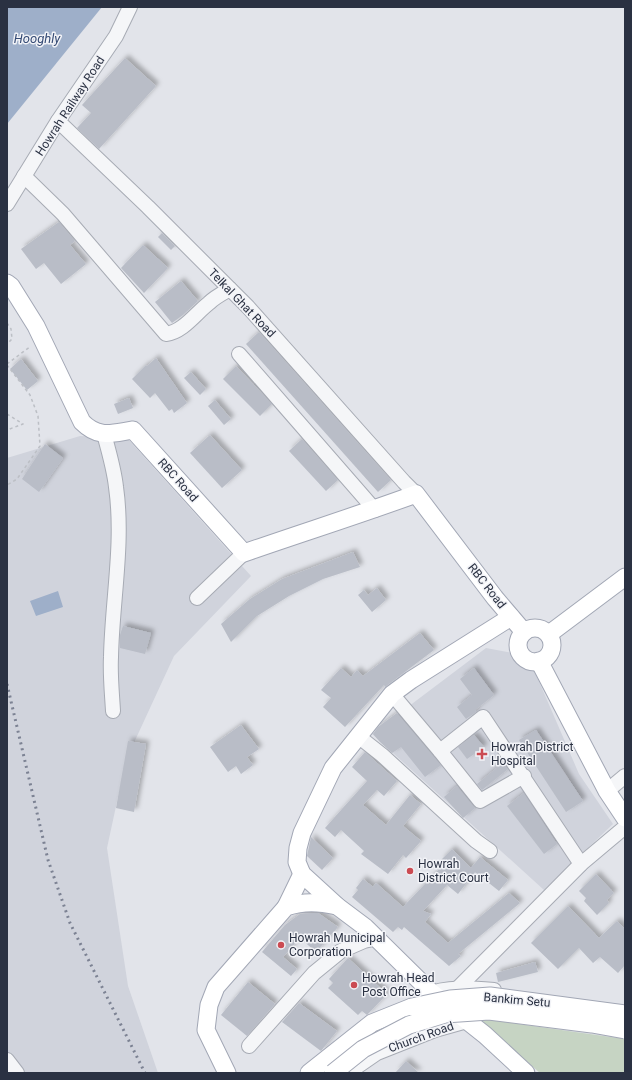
<svg xmlns="http://www.w3.org/2000/svg" width="632" height="1080" font-family="Roboto,sans-serif">
<defs>
<filter id="shadow"><feDropShadow dx="3.5" dy="-3.5" stdDeviation="2" flood-color="#0004"/></filter>
</defs>
<rect width="100%" height="100%" fill="#e2e4ea"/>
<!-- built -->
<g fill="#d0d3dc">
<path d="M80 436 127 438 251 576 174 656 126 760 107 848 128 986 158 1073H7V458Z"/>
<path d="M486 648 528 656 579 774 613 824 544 890 372 734Z"/>
</g>
<!-- green -->
<path fill="#c6d4c3" d="M477 1018 625 1039V1073H540Z"/>
<!-- water -->
<g fill="#9eafc9">
<path d="M7 7H102L7 124Z"/>
<path d="M58 591 63 607 36 616 30 601Z"/>
</g>
<!-- building -->
<g fill="#b9bdc7" filter="url(#shadow)">
<path d="M125 58 156 86 99 149 77 128 91 113 82 105Z"/>
<path d="M59 222 75 241 70 245 86 264 61 284 44 263 36 269 21 249Z"/>
<path d="M162 233 175 246 171 250 158 237Z"/>
<path d="M143 245 168 268 144 293 121 268Z"/>
<path d="M181 281 198 301 183 315 172 323 155 302Z"/>
<path d="M259 332 391 480 378 492 246 344Z"/>
<path d="M156 358 187 403 174 413 172 409 169 411 155 393 150 398 132 379 146 365 147 366Z"/>
<path d="M21 359 38 381 27 390 10 369Z"/>
<path d="M236 366 272 404 260 416 223 379Z"/>
<path d="M191 372 206 389 200 395 184 378Z"/>
<path d="M129 398 133 408 118 414 114 404Z"/>
<path d="M215 400 231 419 224 425 208 406Z"/>
<path d="M210 435 242 470 222 488 190 453Z"/>
<path d="M302 439 338 480 326 491 289 451Z"/>
<path d="M45 444 63 458 39 492 22 479Z"/>
<path d="M353 552 360 567 323 579 289 596 257 616 231 642 221 624 250 599 282 579Z"/>
<path d="M377 588 386 600 372 612 358 595 364 590 368 595Z"/>
<path d="M123 626 151 633 145 654 120 648V635Z"/>
<path d="M420 633 434 650 385 687 384 685 345 727 323 707 331 698 321 690 341 668 351 677 357 670 363 676Z"/>
<path d="M474 668 494 695 475 710 476 712 466 719 457 707 472 695 460 679Z"/>
<path d="M397 713 441 765 425 777 401 747 392 753 380 742 373 734 378 727Z"/>
<path d="M241 725 259 749 247 757 253 765 241 774 236 766 228 772 210 747Z"/>
<path d="M536 730 583 801 566 812 519 740Z"/>
<path d="M474 735 484 747 467 759 458 747Z"/>
<path d="M128 741 146 744 134 812 116 808Z"/>
<path d="M365 752 397 781 384 796 377 790 363 805 386 825 410 795 421 804 403 826 421 841 406 858 403 855 388 874 361 854 364 851 341 830 335 837 325 828 367 781 352 767Z"/>
<path d="M503 763 508 769 482 790 477 784Z"/>
<path d="M457 786 475 808 463 818 444 797Z"/>
<path d="M524 793 557 844 544 854 507 806Z"/>
<path d="M311 837 333 858 322 870 307 856Z"/>
<path d="M452 849 471 868 480 857 508 880 499 891 475 872 458 894 447 885 423 911 431 914 425 922 448 943 509 893 520 903 458 954 461 956 449 966 404 927 402 930 398 927 393 932 352 897 358 890 356 888 363 879 373 887 376 883 403 907 444 864 441 860Z"/>
<path d="M596 874 614 893 607 900 609 903 597 915 584 901 586 898 579 891Z"/>
<path d="M568 906 599 938 617 921 625 929V965L618 973 600 957 593 963 579 948 558 969 531 943Z"/>
<path d="M312 913H318L338 927 316 952 300 938 283 957 297 969 291 976 262 952 285 925 300 914Z"/>
<path d="M348 958 387 994 367 1015 362 1011 358 1015 328 988 333 983 329 979Z"/>
<path d="M535 962 538 972 498 982 496 973Z"/>
<path d="M248 982 275 1004 247 1036 221 1015Z"/>
<path d="M299 1003 337 1031 321 1051 282 1022Z"/>
<path d="M406 1061 419 1073H395Z"/>
</g>
<g fill="none" stroke-linecap="round" stroke-linejoin="round">
<defs>
<g id="minor">
<path d="M58 121 148 207 248 307 404 482 416 494"/>
<path d="M24 176 63 214 166 334C183 332 196 313 209 303 215 297 223 293 230 289"/>
<path d="M7 204 58 121 116 36 130 7"/>
<path d="M239 354 375 510"/>
<path d="M104 434C109 452 114 469 116 487 124 543 112 601 111 657 110 675 112 693 113 711"/>
<path d="M197 598 244 553"/>
<path d="M392 694 440 751"/>
<path d="M358 736 382 755 476 841 490 851"/>
<path d="M524 776 480 801 440 751 483 717 581 864"/>
<path d="M607 791 625 776"/>
<path d="M458 988 581 864 625 827"/>
<path d="M425 995C447 986 471 988 494 990"/>
<path d="M249 1046 314 973 341 951 364 941 377 938"/>
<path d="M7 1060 17 1073"/>
<path d="M348 1073 377 1053 435 1030 467 1021 465 1013"/>
</g>
<g id="major">
<path d="M7 283 11 286 36 326 82 422C99 439 112 433 133 430L244 553C301 533 359 515 416 494L495 598 524 632"/>
<path d="M511 617 411 680 392 694 333 768 302 833 298 848 297 862 302 874 337 906 365 927 432 993 485 1035 526 1073"/>
<circle cx="535" cy="645" r="17"/>
<path d="M549 634 625 577"/>
<path d="M539 661 607 791 625 818"/>
<path d="M286 907 302 874"/>
<path d="M227 1073 206 1030 209 1005 216 987 286 907C304 901 319 902 337 906"/>
<path d="M309 1073 372 1023 412 1007"/>
</g>
</defs>
<!-- minor casing -->
<use href="#minor" stroke="#a7abb4" stroke-width="16"/>
<!-- major casing -->
<use href="#major" stroke="#a2a7b5" stroke-width="19"/>
<!-- path -->
<g stroke="#bcbfc5" stroke-width="1.5" stroke-dasharray="3 3" stroke-linecap="butt">
<path d="M7 323 11 329 12 339 7 344"/>
<path d="M7 364 31 346"/>
<path d="M7 365 30 395 38 416 40 446 17 479 7 485"/>
<path d="M7 414 23 424 7 430"/>
</g>
<!-- minor -->
<use href="#minor" stroke="#f5f6f8" stroke-width="14"/>
<!-- major -->
<use href="#major" stroke="#fff" stroke-width="17"/>
<!-- rail -->
<path stroke="#7c8293" stroke-width="3" stroke-dasharray="2 4" stroke-linecap="butt" d="M7 684 48 860 70 923 145 1073"/>
<defs>
<g id="major-bridge">
<path d="M412 1007 450 999 490 996 625 1014"/>
<path d="M333 1073 363 1049 409 1025 445 1014 489 1011 592 1024 625 1030"/>
</g>
</defs>
<!-- major-bridge casing -->
<use href="#major-bridge" stroke="#a2a7b5" stroke-width="19" stroke-linecap="butt"/>
<!-- major-bridge -->
<use href="#major-bridge" stroke="#fff" stroke-width="17"/>
</g>
<!-- markers -->
<g fill="#cb4b52" stroke="#f2f3f7" stroke-width="1.5">
<path d="M480 748h4v4h4v4h-4v4h-4v-4h-4v-4h4z"/>
<circle cx="410" cy="871" r="4"/>
<circle cx="281" cy="945" r="4"/>
<circle cx="354" cy="985" r="4"/>
</g>
<g text-anchor="middle" dominant-baseline="central" stroke-width="3" stroke-linejoin="round" paint-order="stroke">
<!-- street labels -->
<g font-size="12" fill="#2a3142" stroke="#f2f3f7">
<text transform="translate(70 106) rotate(-57)">Howrah Railway Road</text>
<text transform="translate(242 303) rotate(46)">Telkal Ghat Road</text>
<text transform="translate(178 480) rotate(48)">RBC Road</text>
<text transform="translate(487 586) rotate(52)">RBC Road</text>
<text transform="translate(517 1000) rotate(5)">Bankim Setu</text>
<text transform="translate(421 1037) rotate(-20)">Church Road</text>
</g>
<!-- poi labels -->
<g font-size="12" fill="#2a3142" stroke="#f2f3f7" text-anchor="start">
<text x="491" y="747">Howrah District<tspan x="491" dy="14">Hospital</tspan></text>
<text x="418" y="864">Howrah<tspan x="418" dy="14">District Court</tspan></text>
<text x="289" y="938">Howrah Municipal<tspan x="289" dy="14">Corporation</tspan></text>
<text x="362" y="978">Howrah Head<tspan x="362" dy="14">Post Office</tspan></text>
</g>
<!-- water labels -->
<g font-size="13" font-style="italic" fill="#354b75" stroke="#f2f3f7">
<text x="37" y="38">Hooghly</text>
</g>
</g>
<!-- border -->
<rect width="632" height="1080" fill="none" stroke="#2a3142" stroke-width="16"/>
</svg>
